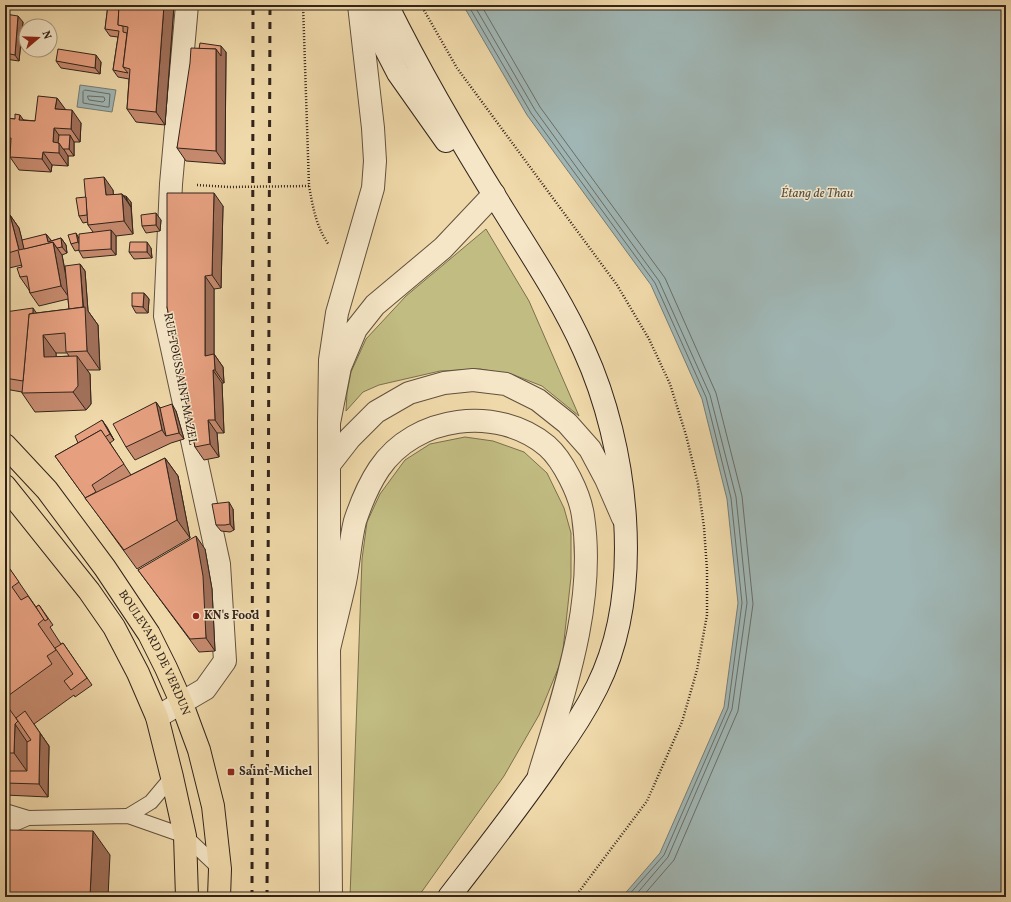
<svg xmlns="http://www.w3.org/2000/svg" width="1011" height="902" font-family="Vollkorn,serif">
<rect width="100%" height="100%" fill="#efd8a9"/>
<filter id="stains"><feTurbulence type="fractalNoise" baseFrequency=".005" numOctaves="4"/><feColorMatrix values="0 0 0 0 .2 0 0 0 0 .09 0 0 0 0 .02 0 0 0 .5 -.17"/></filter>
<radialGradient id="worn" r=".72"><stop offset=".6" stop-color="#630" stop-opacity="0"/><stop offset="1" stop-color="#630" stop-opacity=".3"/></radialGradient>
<!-- green -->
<g fill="#c1bc82" stroke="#7a704e">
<path d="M486 229 529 301 579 416 542 386 514 375 480 369 440 371 379 385 363 392 346 411 347 393 351 372 366 339 406 296Z"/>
<path d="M465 437 493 441 524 452 547 473 564 508 571 533V577L562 659 539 715 504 776 418 897H350L362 559 367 522 380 494 405 460 430 444Z"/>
</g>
<!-- water -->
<g fill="#a0b6b4" stroke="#747c77">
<path d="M463 5H1006V897H622L660 853 724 707 738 603 727 499 702 399 651 285 527 115Z"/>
<path d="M80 85 116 90 112 112 77 107Z"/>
</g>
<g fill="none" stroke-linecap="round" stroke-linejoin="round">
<!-- shore -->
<g stroke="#696d68" stroke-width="1">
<path d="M468 5 531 113 655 283 706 397 731 498 742 603 728 708 664 855 627 897"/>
<path d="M474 5 535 110 659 281 710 395 736 497 747 603 732 709 668 857 634 897"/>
<path d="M481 5 540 107 665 278 716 393 742 496 753 604 738 711 674 860 642 897"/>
<path d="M85 90 110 94 109 107H107L83 103V92Z"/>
<path d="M88 96 104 97 105 100 103 102 89 100 88 98Z"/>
</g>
<defs>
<g id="lane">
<path d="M5 811 28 818 128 816 185 836 220 869"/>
<path d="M128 816 151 802 172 777"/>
<path d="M5 828 28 818"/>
</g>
<g id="street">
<path d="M359 5 373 128 375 161 373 188 337 313 330 360 329 423 340 367 356 329 375 305 443 248 494 194"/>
<path d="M329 423V649L331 897"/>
<path d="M329 465 350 438 376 412 409 393 444 383 473 380 506 384 538 400 567 423 590 449 606 479 623 518"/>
<path d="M329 649C334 627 340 605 345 582 349 562 350 541 355 521 361 503 369 484 379 469 415 415 498 405 547 446 563 460 580 494 583 516 596 604 564 692 539 775"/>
<path d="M157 717 205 689 225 661 219 564 165 316 171 184 187 5"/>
</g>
<g id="secondary">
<path d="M363 5 398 73 446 141"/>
<path d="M387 5C422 76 462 144 504 211 532 256 562 301 584 350 628 446 645 591 597 687 585 711 570 734 554 756 522 804 485 850 449 897"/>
</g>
<g id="primary">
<path id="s1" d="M5 445 47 490 105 568 149 634 166 668 182 704 199 750 213 806 220 869 219 897"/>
<path d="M5 486 89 591 114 627 138 673 157 717 172 777 185 836 187 897"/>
</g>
</defs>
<!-- lane casing -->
<use href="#lane" stroke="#61513e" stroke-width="16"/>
<!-- street casing -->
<use href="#street" stroke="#61513e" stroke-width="24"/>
<!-- secondary casing -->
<use href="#secondary" stroke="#32241b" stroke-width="24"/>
<!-- primary casing -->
<use href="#primary" stroke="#32241b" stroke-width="24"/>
<!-- path -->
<g stroke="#32241b" stroke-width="2.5" stroke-dasharray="1 2" stroke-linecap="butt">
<path d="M421 5 457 68 617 285 649 339 670 384 686 435 698 484 704 527 707 570V615L697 670 682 722 647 801 575 897"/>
<path d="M197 185 229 187 309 186 303 5"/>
<path d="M309 186C313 207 316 227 329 245"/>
</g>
<!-- lane -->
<use href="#lane" stroke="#f5e6c7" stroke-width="14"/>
<!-- street -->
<use href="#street" stroke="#f5e6c7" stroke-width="22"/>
<!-- secondary -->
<use href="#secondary" stroke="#f5e6c7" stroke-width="22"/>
<!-- primary -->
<use href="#primary" stroke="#efd8a9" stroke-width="22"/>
<!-- rail -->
<g stroke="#32241b" stroke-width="3" stroke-dasharray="7 7" stroke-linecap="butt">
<path d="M252 897 253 5"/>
<path d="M267 897 270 5"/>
</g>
</g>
<!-- wall -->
<g fill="#c68a6e" stroke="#32241b" fill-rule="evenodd">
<path d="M108 5H174L165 125 136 122 127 109 129 79 118 77 113 70 118 37 110 36 105 29Z"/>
<path d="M5 14 23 22 19 61 5 59Z"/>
<path d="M199 49 226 52 225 164 186 161 177 148Z"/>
<path d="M56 61 101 62 100 74 61 68Z"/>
<path d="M57 98 65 110 81 123 80 142H74V156H68V166L52 165 51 172 19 170 10 157V150L5 143V118L35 121Z"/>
<path d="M113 190V195L122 194 131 202 133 234 116 236V255L83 258 79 251V250L75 251 71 244 79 238 93 232 88 225V222L83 223 79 216 86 197Z"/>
<path d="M223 206 221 288 214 289V354L223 367 224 383H222L224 433H217L219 457 204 460 195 447 167 307Z"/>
<path d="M10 215 19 228 24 249 46 234 51 241 61 238 66 245 67 253 62 255 66 275 80 264 85 271 88 311 98 325 100 370H87L90 374 91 404 86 410 35 412 22 393V392L5 389V312L36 313 69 309 68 299 39 306 30 293 29 290 20 277 22 267V265L5 269V216ZM56 353H67L69 356 56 357Z"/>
<path d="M161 220 160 231 146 233 142 226Z"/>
<path d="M151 248 152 258 134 259 129 252Z"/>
<path d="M144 293 149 299 148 313H136L132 306Z"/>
<path d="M156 402 160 408 176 411 184 439 171 443 135 460 126 447Z"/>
<path d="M102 420 114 440 110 443 131 475 165 458 178 476 190 538 137 569 55 456 78 443Z"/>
<path d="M233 509 234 530 230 532 221 531 216 525Z"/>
<path d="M205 549 212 589 215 651 199 652 138 570Z"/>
<path d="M5 562 36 607 39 605 53 625 50 627 61 644 63 643 92 685 75 697 74 695 34 724 49 746 48 797 5 795Z"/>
</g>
<!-- shaded-wall -->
<g fill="#a1705a" stroke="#32241b">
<path d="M164 5H174L165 125 156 112Z"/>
<path d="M18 16 23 22 19 61 15 55Z"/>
<path d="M221 46 226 52 225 164 216 151V49Z"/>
<path d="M96 55 101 62 100 74 95 68Z"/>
<path d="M57 98 66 110 55 109Z"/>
<path d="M72 110 81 123 80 142 71 129Z"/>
<path d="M20 115 29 128 19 120Z"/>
<path d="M54 128 63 141V148L68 156V166L59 153 53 142Z"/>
<path d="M70 135 74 142V156L69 149Z"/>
<path d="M43 152 52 165 51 172 42 159Z"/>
<path d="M104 177 113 190 114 201 106 195Z"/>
<path d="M214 193 223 206 221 288 212 275Z"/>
<path d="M122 194 131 207 133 234 124 221Z"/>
<path d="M126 196 131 202V207L127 200Z"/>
<path d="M156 213 161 220 160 231 156 225Z"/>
<path d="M10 215 19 228 28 263 19 250Z"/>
<path d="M111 230 116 236V255L111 249Z"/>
<path d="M76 233 80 240 82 248 78 242Z"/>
<path d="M46 234 51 240 53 248 48 242Z"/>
<path d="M61 238 66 245 67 253 62 247Z"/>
<path d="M53 242 62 255 70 299 61 286Z"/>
<path d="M147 242 151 248 152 258 147 252Z"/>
<path d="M80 264 85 271 88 311 98 325 100 370 87 351Z"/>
<path d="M205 276 214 289V369L205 356Z"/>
<path d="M144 293 149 299 148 313 143 307Z"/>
<path d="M33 308 42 321 28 382Z"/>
<path d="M43 335 56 353 57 376 44 357Z"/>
<path d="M214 354 223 367 224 383 215 370Z"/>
<path d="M77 356 90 374 91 404 86 410 73 392Z"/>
<path d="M213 370 222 383 224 433 215 420Z"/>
<path d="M156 402 165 415 166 436 162 430Z"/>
<path d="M172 404 176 411 184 439 179 433Z"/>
<path d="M102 420 107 427 114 440 110 434Z"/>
<path d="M208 420 217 433 219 457 210 444Z"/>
<path d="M165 458 178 476 190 538 177 520Z"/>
<path d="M229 502 233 509 234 530 230 524Z"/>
<path d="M196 536 205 549 212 589 215 651 206 638Z"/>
<path d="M15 724 36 755V784L14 753Z"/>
<path d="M40 733 49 746 48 797 39 784Z"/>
<path d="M93 831 110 855 108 897H90Z"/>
</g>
<!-- building -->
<g fill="#e6a080" stroke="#32241b">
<path d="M108 5H119L118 25 123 26V32L127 33 123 67 128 73 113 70 119 31 105 29Z"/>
<path d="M119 5H164L156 112 127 109 130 69 123 67 128 27 118 25Z"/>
<path d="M5 14 18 16 15 55 5 53Z"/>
<path d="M200 43 221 46V56L216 49H199Z"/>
<path d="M191 48 216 49V151L177 148 190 63Z"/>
<path d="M58 49 96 55 95 68 56 61Z"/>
<path d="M38 96 57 98 55 109 72 110 71 129 54 128 53 142 59 143V153L43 152 42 159 10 157 11 138H5V118L15 119V114L20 115 19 120 35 121Z"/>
<path d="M59 135H70L69 149H63L59 143H58Z"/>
<path d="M104 177 106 195 122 194 124 221 88 225 84 179Z"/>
<path d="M167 193H214L212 275 205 276V356L214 354 215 370H213L215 420H208L210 444 195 447 167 307Z"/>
<path d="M124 196H126L127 200Z"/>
<path d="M86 197 87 215 79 216 76 198Z"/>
<path d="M156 213V225L142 226 141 215Z"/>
<path d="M10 215 19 250 53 242 61 286 30 293 27 276 20 277 17 268 22 267 18 250 5 254V216Z"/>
<path d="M111 230V249L79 251V234Z"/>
<path d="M76 233 78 242 71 244 68 235Z"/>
<path d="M46 234 48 242 61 238 62 247 57 248 53 242 24 249 22 240Z"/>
<path d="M130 242H147V252H129Z"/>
<path d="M80 264 83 307 69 309 65 266Z"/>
<path d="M132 293H144L143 307 132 306Z"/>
<path d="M85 307 87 351 66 352 65 333 43 335 44 357 77 356 78 386 73 392 22 393 29 314Z"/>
<path d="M33 308V313L29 314 23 381 5 378V312Z"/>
<path d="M156 402 162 430 126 447 113 424Z"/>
<path d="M172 404 179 433 166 436 160 408Z"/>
<path d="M102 420 110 434 105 437 101 430 78 443 75 436Z"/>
<path d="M101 430 124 464 92 485 96 492 85 498 89 503 55 456Z"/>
<path d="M165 458 177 520 124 550 85 498Z"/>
<path d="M229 502 230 524 225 525H216L212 504Z"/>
<path d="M196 536 203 576 206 638 190 639 138 570Z"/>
<path d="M5 562 19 582 12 587 21 600 28 596 44 619 38 624 56 650 47 656 52 664 5 698Z"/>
<path d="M39 605 48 619 45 621 36 607Z"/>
<path d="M63 643 87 678 71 690 64 681 73 674 55 648Z"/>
<path d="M5 703 18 721 15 724 14 753H5Z"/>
<path d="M25 711 40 733 39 784 5 783V771H27V742L31 740 16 718Z"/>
<path d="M5 830 93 831 90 897H5Z"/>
</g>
<!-- markers -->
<g fill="#8f2418" stroke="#f5e6c7" stroke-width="1.5">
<circle cx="196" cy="616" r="4"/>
<rect x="227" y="768" width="8" height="8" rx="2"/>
</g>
<g text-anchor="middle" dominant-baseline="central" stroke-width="3" stroke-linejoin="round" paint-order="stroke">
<!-- street labels -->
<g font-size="12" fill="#32241b" stroke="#f5e6c7">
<text transform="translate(180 379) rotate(79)">RUE TOUSSAINT MAZEL</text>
<text stroke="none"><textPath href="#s1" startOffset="257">BOULEVARD DE VERDUN</textPath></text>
</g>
<!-- poi labels -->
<g font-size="12" font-weight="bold" fill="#32241b" stroke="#f5e6c7" text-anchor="start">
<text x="204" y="616">KN's Food</text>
<text x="239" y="772">Saint-Michel</text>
</g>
<!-- water labels -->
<g font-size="13" font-style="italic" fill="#535049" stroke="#f5e6c7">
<text x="817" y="194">Étang de Thau</text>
</g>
</g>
<!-- margin -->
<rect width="1011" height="902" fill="none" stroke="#efd8a9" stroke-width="20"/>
<rect x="6" y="6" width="999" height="890" fill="none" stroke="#32241b" stroke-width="2"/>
<rect x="10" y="10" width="991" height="882" fill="none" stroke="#32241b"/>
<!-- north arrow -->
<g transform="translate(38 38) rotate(71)"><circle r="19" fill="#f5e6c7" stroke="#a79882"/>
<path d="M0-3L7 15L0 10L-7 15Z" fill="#8f2418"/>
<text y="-6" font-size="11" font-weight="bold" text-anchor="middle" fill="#32241b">N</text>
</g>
<rect width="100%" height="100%" filter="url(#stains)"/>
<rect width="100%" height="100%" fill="url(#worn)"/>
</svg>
